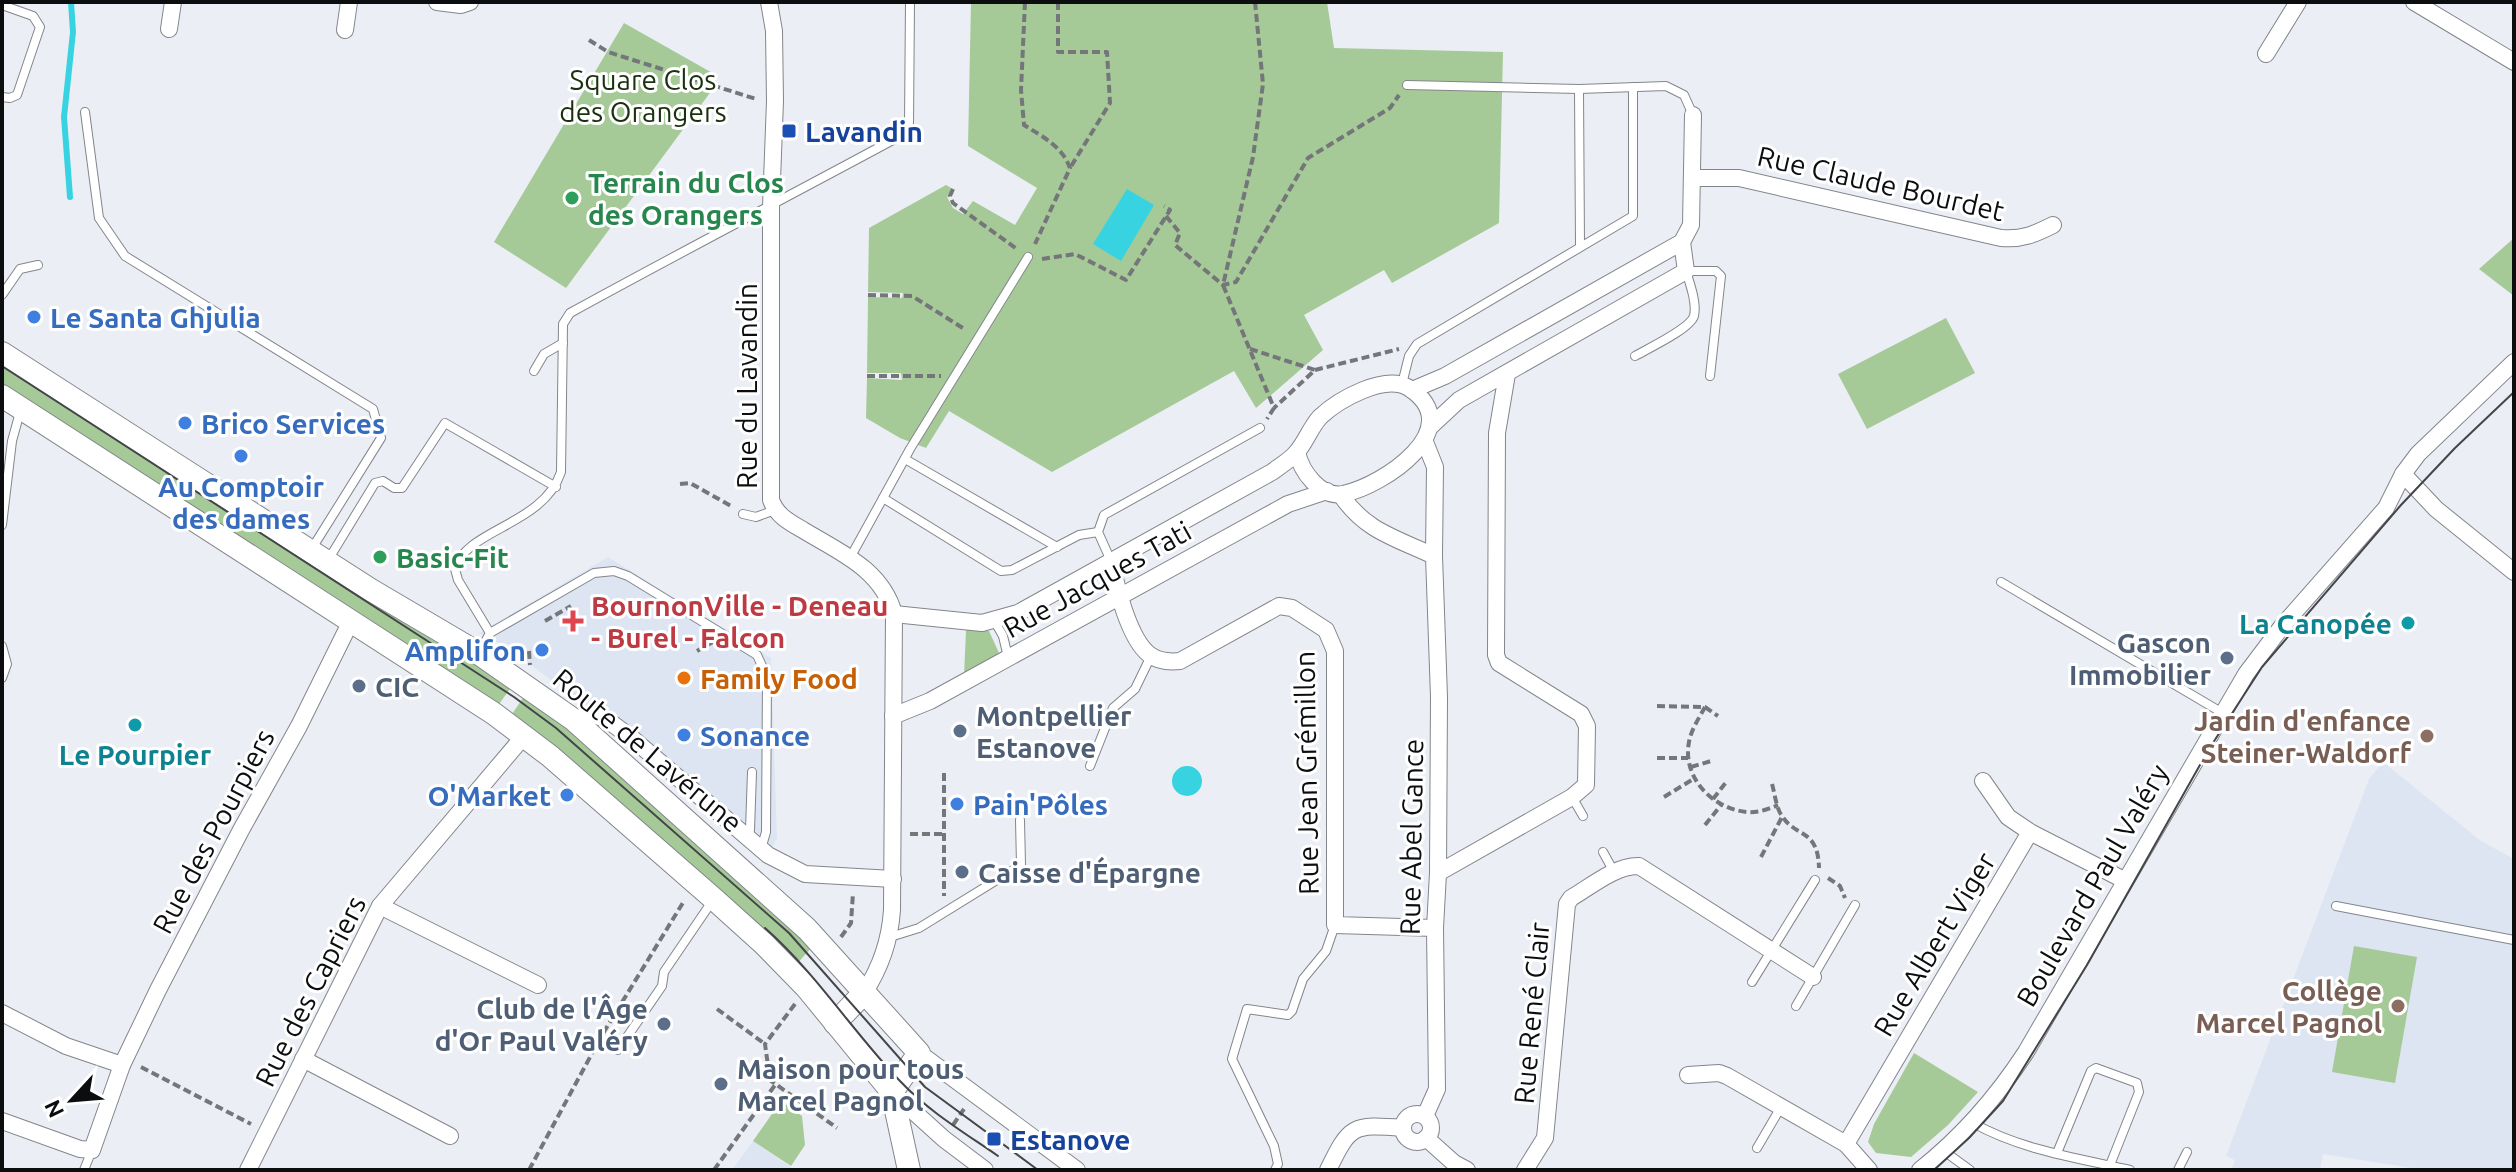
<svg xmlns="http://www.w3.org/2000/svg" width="2516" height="1172" font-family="Ubuntu,sans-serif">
<rect width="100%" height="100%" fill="#ebeff5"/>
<!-- built -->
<g fill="#dce5f1">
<path d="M608 557 771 658 777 838 765 863 572 696 510 649 479 633Z"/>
<path d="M2383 762 2481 841 2514 859V1170H2424L2323 1154 2320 1170H2236L2232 1168 2235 1160 2226 1156 2369 779Z"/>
<path d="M753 1141 795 1170H732Z"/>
</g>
<!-- green -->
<g fill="#a6c998">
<path d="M971 2H1327L1334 48 1503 52 1499 223 1392 283 1384 270 1304 315 1323 350 1256 408 1234 371 1052 472 949 411 926 448 900 438 866 418 867 378 902 380 901 373H867L868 297 902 298 903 293 868 292 869 228 946 185 953 189 947 197 953 208 963 214 973 201 1015 225 1037 188 968 146Z"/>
<path d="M624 23 716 75 715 86 566 288 494 242Z"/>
<path d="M2514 238V296L2479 269Z"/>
<path d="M1946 318 1975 373 1867 429 1838 374Z"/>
<path d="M2 357 514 683 497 707 2 387Z"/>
<path d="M966 630 989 631 999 653 994 659 964 676Z"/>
<path d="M527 692 812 947 795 966 510 717Z"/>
<path d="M2354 946 2417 957 2395 1083 2332 1072Z"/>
<path d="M1914 1053 1978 1092 1948 1125 1911 1157 1876 1153 1868 1142 1874 1124Z"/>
<path d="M781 1101 802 1116 805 1145 791 1166 753 1141Z"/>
</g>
<!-- water -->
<g fill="#37d3e1">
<path d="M1127 189 1154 205 1121 261 1093 244Z"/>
<circle cx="1187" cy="781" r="15"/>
</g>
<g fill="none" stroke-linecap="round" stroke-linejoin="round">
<!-- stream -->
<path stroke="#37d3e1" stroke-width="6" d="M70 197 64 117 73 32 71 2"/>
<defs>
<g id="service">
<path d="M2 5 33 16 40 27 17 95 10 98 2 97"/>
<path d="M1407 85 1579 89 1666 86 1684 95 1693 115"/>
<path d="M1579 89 1580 246"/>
<path d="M85 112 99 218 125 256 373 409 381 438 311 550"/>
<path d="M2 295 20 269 38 265"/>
<path d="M1635 356C1647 349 1690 329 1694 316 1697 303 1690 284 1686 271H1716L1721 276 1710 376"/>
<path d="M534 371 544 354 563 343"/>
<path d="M1402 384 1409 356 1417 344 1633 216V87"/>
<path d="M905 459 1057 547"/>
<path d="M883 498 1001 571 1012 570 1079 535 1098 532"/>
<path d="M743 514 756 517 775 510"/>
<path d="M2 525 12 441 20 412"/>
<path d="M850 558 910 449 1028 257"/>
<path d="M325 559 333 552 375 483 383 481 394 488H402L445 423 556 487"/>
<path d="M1111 561 1098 532 1104 515 1260 428"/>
<path d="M2001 582 2221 712"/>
<path d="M995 622 1003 636 1008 657"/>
<path d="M490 633 594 573 614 571 628 576 757 655 767 677 766 832 761 849"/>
<path d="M2 646 7 664 2 678"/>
<path d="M479 653 490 633 458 580 455 569C467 528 543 526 561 472L563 324 570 313C681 252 793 194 904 134L909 124 910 2"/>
<path d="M1090 766 1113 708 1135 689 1151 656"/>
<path d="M1572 797 1583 816"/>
<path d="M748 837 750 830 752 772"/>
<path d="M1603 852 1614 872"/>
<path d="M2336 906 2514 940"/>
<path d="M890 937 919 928 1021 865 1020 820"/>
<path d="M1752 982 1815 880"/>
<path d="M1796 1006 1855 905"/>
<path d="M618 1050 662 986 664 972 713 900"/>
<path d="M1973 1123C2021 1150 2077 1158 2130 1170"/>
<path d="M1757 1148 1781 1107"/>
<path d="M1944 1151 1970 1170"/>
<path d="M2057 1153 2091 1071 2096 1068 2137 1083 2139 1092 2110 1165"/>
<path d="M84 1170 92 1150"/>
<path d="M1275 1170 1278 1164 1274 1146 1232 1059 1247 1009 1288 1015 1292 1011 1303 979 1326 951 1335 925"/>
<path d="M2178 1170 2187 1152"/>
</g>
<g id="minor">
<path d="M437 2 461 5 470 2"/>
<path d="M769 2 774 31 775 101 771 207V500C777 516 789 522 803 530 839 552 882 569 894 614L892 910C890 941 881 967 864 993"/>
<path d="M2414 2 2514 62"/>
<path d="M169 29 173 2"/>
<path d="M345 30 349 2"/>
<path d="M2266 54 2298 2"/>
<path d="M1693 178H1739L2001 238C2022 240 2035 234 2053 225"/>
<path d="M1412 390 1445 376 1682 242 1691 225 1693 115"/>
<path d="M1430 427 1459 400 1686 271 1682 242"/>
<path d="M1425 442 1435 467 1434 556 1439 697 1438 873 1435 928 1437 1089 1425 1116"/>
<path d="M2403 474 2436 509 2514 572"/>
<path d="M1341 495C1365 531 1396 538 1434 556"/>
<path d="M1111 561C1116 585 1129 640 1150 655 1158 661 1170 662 1180 661L1279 606 1292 608 1326 630 1335 651V925L1435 928"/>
<path d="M894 614 982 623 1018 613 1272 472C1280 466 1290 460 1296 453 1306 442 1310 428 1320 417 1338 400 1385 373 1409 388 1470 428 1383 486 1343 494 1320 498 1301 471 1297 452"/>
<path d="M893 716 930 701 1288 504 1327 491"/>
<path d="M574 720 590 714 606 719 633 739 768 855 805 874 893 879"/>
<path d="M1983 781 2008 817 2030 832 2124 880"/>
<path d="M1438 873 1572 797 1586 785 1587 726 1581 714 1499 663 1496 655 1497 433 1507 374"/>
<path d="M380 906 538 985"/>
<path d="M2 1013 66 1046 122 1065"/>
<path d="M919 1053 1077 1170"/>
<path d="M303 1059 450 1136"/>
<path d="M1688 1075 1719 1073 1727 1076 1846 1144 1869 1170"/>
<path d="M892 1092 944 1139 985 1170"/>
<circle cx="1417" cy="1128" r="14"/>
<path d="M2 1121 80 1149 92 1150 122 1065 158 990 241 830 299 726 351 621"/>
<path d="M1426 1138 1454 1163 1467 1170"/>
<path d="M1846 1144 2030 832"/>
<path d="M248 1170 380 906 524 736"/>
<path d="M1328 1170C1350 1125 1352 1124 1403 1128"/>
<path d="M1525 1170 1545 1138 1567 904 1571 898C1590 887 1616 865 1639 866L1813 977"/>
<path d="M1920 1170C1963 1136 1996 1098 2026 1052L2246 674 2283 625 2386 508 2403 474 2418 454 2514 362"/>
</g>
<g id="tertiary">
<path d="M2 353 371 590 478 653 574 720 807 929 919 1053 892 1092"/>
<path d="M2 396 493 713 550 756 714 899 764 944 806 987 892 1092 909 1170"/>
<path d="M835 1023 864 993"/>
</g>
</defs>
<!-- service casing -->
<use href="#service" stroke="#82868b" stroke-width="10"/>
<!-- minor casing -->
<use href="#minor" stroke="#82868b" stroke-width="18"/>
<!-- tertiary casing -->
<use href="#tertiary" stroke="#82868b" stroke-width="24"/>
<!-- path -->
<g stroke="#74767a" stroke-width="4" stroke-dasharray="8 4" stroke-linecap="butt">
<path d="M1025 2 1021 90 1024 125C1043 137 1062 146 1070 168L1035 244"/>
<path d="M1058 2V52H1107L1110 103 1070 168"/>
<path d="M1255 2 1263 84 1253 157 1223 285 1274 408 1267 419"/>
<path d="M589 40 608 52 756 99"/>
<path d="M953 189 950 196 953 203 1017 249"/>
<path d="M1166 216 1180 233 1175 245 1223 285 1236 282 1308 158 1390 108 1399 95"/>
<path d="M1042 259 1075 254 1126 280 1170 210 1164 206"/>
<path d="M868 295 912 296 966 330"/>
<path d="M1250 349 1315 370 1274 408"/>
<path d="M1315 370 1399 349"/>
<path d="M867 376H941"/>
<path d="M680 484 690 483 731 506"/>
<path d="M545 621 571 606"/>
<path d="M529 651 530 665"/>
<path d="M697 651 713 642"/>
<path d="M1657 706 1705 707 1718 716"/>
<path d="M1705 707C1699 718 1691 730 1689 742 1682 778 1713 809 1747 812 1758 813 1769 809 1778 805"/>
<path d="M1657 758H1688"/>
<path d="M1691 767 1711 761"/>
<path d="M944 773V896"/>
<path d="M1772 784C1775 794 1776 808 1782 816 1796 838 1818 828 1819 868"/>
<path d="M1664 797 1695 778"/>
<path d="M1713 799 1727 781"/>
<path d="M1705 825 1721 805"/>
<path d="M910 834H944"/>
<path d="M1761 857 1782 817"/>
<path d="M1828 878 1840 886 1845 898"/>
<path d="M841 937 851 923 853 893"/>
<path d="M795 1004 765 1044 770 1080 837 1128"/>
<path d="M717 1009 765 1044"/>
<path d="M141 1067 251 1124"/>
<path d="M953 1125 964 1109"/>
<path d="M529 1170 602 1035 684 901"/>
<path d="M714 1170 775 1085"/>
</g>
<!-- service -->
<use href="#service" stroke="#fff" stroke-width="8"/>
<!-- minor -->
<use href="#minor" stroke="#fff" stroke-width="16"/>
<!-- tertiary -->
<use href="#tertiary" stroke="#fff" stroke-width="22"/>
<!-- tram -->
<g stroke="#434548" stroke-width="2">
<path d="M2 366 514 697 556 728 789 933 925 1087 1038 1170"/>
<path d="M765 928C816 973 853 1032 900 1081 928 1111 965 1133 998 1156"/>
<path d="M1934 1170 1969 1138 2003 1101 2087 965 2209 749 2262 667 2401 505 2455 448 2514 392"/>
</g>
</g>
<!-- markers -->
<g fill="#1a4fb4" stroke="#fff" stroke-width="3">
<rect x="781" y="123" width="16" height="16" rx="4"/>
<rect x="986" y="1131" width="16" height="16" rx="4"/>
</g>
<g fill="#2e9e5b" stroke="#fff" stroke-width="3">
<circle cx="572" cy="198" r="8"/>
<circle cx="380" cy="557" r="8"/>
</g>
<g fill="#3f7fe0" stroke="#fff" stroke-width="3">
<circle cx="34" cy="317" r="8"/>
<circle cx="185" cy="423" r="8"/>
<circle cx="241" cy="456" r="8"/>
<circle cx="542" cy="650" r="8"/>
<circle cx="684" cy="735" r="8"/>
<circle cx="567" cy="795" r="8"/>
<circle cx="957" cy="804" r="8"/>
</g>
<path fill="#e0444e" stroke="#fff" stroke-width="3" d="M569 609h8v8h8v8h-8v8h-8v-8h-8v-8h8z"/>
<g fill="#0f9aa8" stroke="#fff" stroke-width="3">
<circle cx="2408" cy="623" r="8"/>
<circle cx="135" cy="725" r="8"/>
</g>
<g fill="#5c6f8a" stroke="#fff" stroke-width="3">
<circle cx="2227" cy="658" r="8"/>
<circle cx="359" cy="686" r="8"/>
<circle cx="960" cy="731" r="8"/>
<circle cx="962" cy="872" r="8"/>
<circle cx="664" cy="1024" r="8"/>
<circle cx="721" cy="1084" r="8"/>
</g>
<circle fill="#e8710a" stroke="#fff" stroke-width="3" cx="684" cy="678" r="8"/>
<g fill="#8d6e63" stroke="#fff" stroke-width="3">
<circle cx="2427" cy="736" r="8"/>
<circle cx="2398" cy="1006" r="8"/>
</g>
<g text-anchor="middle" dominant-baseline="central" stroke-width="6" stroke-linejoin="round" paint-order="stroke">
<!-- park labels -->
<g font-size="28" fill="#1a300f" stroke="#fff">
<text x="643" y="79">Square Clos<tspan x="643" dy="32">des Orangers</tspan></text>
</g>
<!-- transit labels -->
<g font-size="28" font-weight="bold" fill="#164399" stroke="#fff" text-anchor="start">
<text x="805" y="131">Lavandin</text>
<text x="1010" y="1139">Estanove</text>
</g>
<!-- leisure labels -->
<g font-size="28" font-weight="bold" fill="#27864d" stroke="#fff" text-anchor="start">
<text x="588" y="182">Terrain du Clos<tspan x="588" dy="32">des Orangers</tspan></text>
<text x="396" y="557">Basic-Fit</text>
</g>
<!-- street labels -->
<g font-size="28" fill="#0b0d0e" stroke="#fff">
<text transform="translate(1881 183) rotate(13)">Rue Claude Bourdet</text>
<text transform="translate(746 386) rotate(-90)">Rue du Lavandin</text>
<text transform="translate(1097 579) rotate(-29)">Rue Jacques Tati</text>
<text transform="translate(648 750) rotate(40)">Route de Lavérune</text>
<text transform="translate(1306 773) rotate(-91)">Rue Jean Grémillon</text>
<text transform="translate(213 831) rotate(-62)">Rue des Pourpiers</text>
<text transform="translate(1411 837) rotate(-89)">Rue Abel Gance</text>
<text transform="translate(2092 885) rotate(-60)">Boulevard Paul Valéry</text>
<text transform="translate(1934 944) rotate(-59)">Rue Albert Viger</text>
<text transform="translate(310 991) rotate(-63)">Rue des Capriers</text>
<text transform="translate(1531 1013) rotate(-85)">Rue René Clair</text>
</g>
<!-- shop labels -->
<g font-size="28" font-weight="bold" fill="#366cbe" stroke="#fff" text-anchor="start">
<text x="50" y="317">Le Santa Ghjulia</text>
<text x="201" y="423">Brico Services</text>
<text x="241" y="486" text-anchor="middle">Au Comptoir<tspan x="241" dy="32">des dames</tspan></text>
<text x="526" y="650" text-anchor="end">Amplifon</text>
<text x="700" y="735">Sonance</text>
<text x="551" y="795" text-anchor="end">O'Market</text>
<text x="973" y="804">Pain'Pôles</text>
</g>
<!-- health labels -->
<g font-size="28" font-weight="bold" fill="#be3a42" stroke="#fff" text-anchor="start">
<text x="591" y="605">BournonVille - Deneau<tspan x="591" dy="32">- Burel - Falcon</tspan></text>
</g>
<!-- culture labels -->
<g font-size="28" font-weight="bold" fill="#0d838f" stroke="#fff" text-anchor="end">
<text x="2392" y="623">La Canopée</text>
<text x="135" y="754" text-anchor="middle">Le Pourpier</text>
</g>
<!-- service labels -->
<g font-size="28" font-weight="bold" fill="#4e5e75" stroke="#fff" text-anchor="start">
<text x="2211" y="642" text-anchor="end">Gascon<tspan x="2211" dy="32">Immobilier</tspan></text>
<text x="375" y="686">CIC</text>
<text x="976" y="715">Montpellier<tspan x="976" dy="32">Estanove</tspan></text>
<text x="978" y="872">Caisse d'Épargne</text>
<text x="648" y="1008" text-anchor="end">Club de l'Âge<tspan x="648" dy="32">d'Or Paul Valéry</tspan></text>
<text x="737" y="1068">Maison pour tous<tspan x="737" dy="32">Marcel Pagnol</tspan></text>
</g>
<!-- food labels -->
<g font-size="28" font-weight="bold" fill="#c56008" stroke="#fff" text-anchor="start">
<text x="700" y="678">Family Food</text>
</g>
<!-- education labels -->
<g font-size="28" font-weight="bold" fill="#785e54" stroke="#fff" text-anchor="end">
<text x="2411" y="720">Jardin d'enfance<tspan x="2411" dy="32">Steiner-Waldorf</tspan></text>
<text x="2382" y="990">Collège<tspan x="2382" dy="32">Marcel Pagnol</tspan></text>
</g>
</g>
<!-- border -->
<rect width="2516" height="1172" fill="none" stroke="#0b0d0e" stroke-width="8"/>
<!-- north arrow -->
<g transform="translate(72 1100) rotate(244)" stroke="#ffffff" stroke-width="6" paint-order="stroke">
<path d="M0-6L14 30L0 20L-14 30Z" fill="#0b0d0e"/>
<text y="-12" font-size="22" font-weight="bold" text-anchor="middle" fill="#0b0d0e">N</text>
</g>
</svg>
